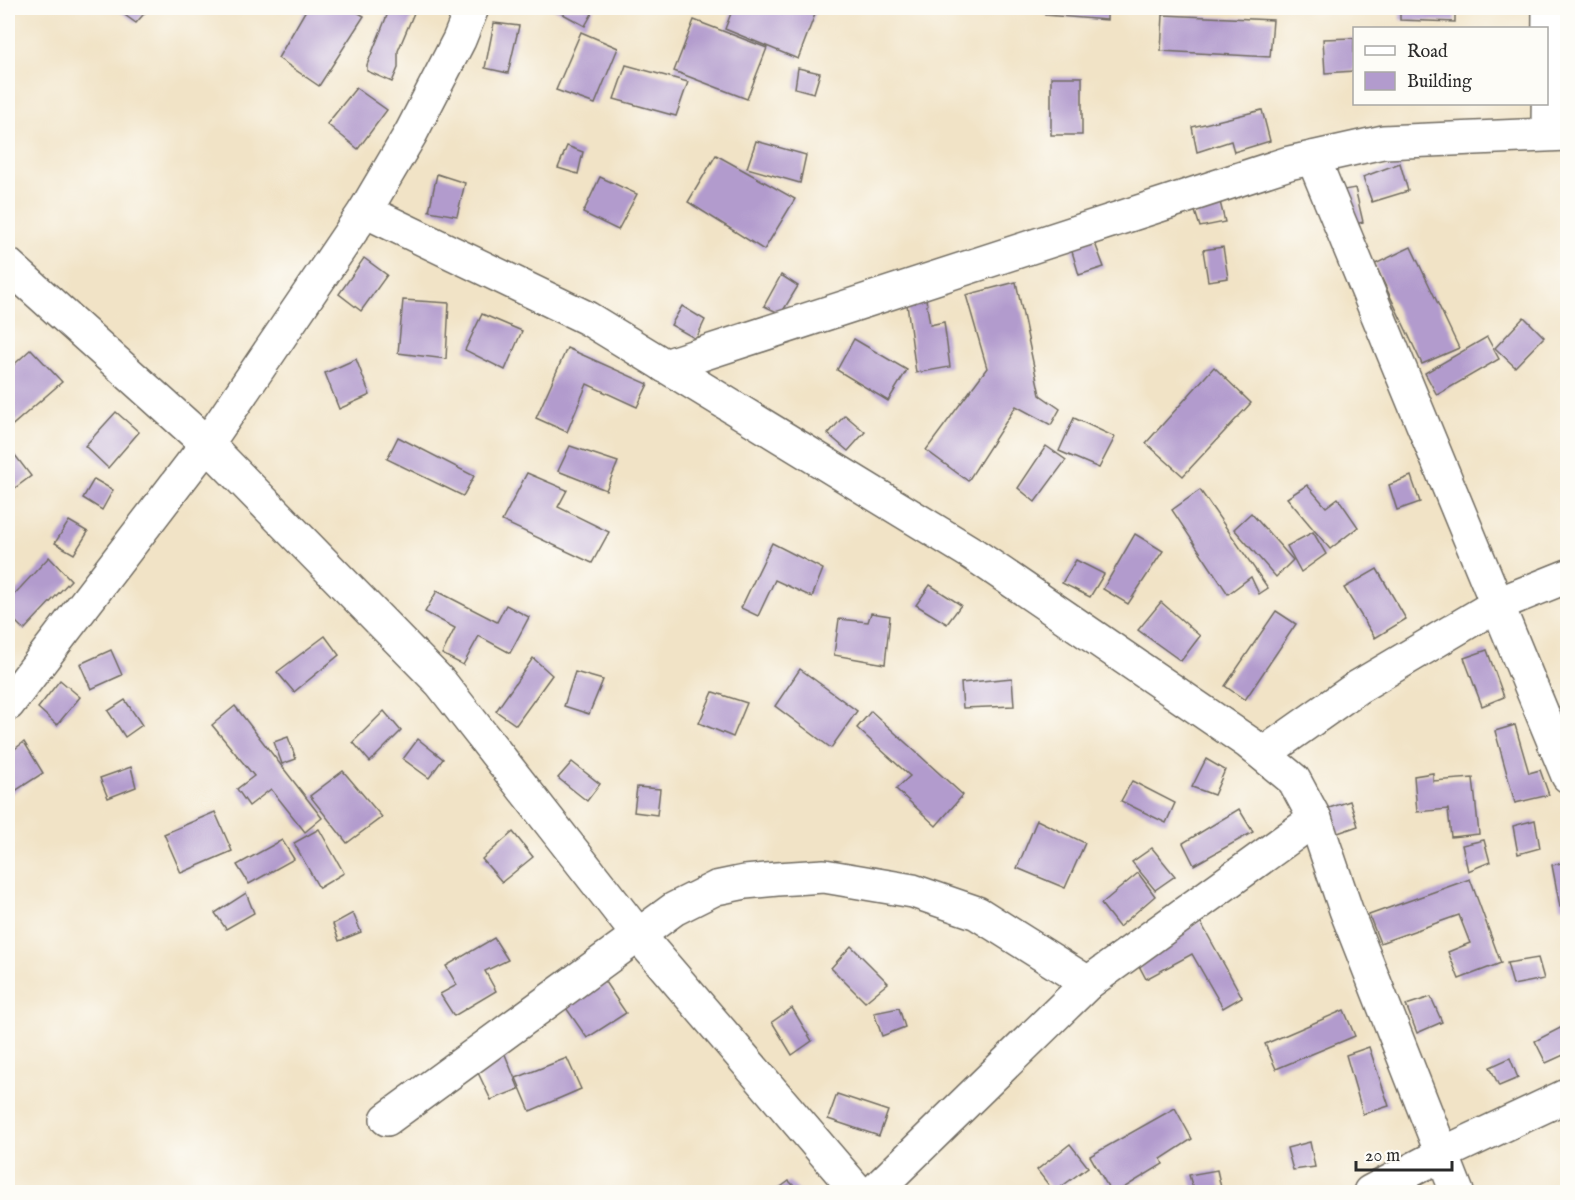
<svg xmlns="http://www.w3.org/2000/svg" width="1575" height="1200" font-family="'IM FELL English',serif">
<rect width="100%" height="100%" fill="#fdfcf7"/>
<filter id="ink" filterUnits="userSpaceOnUse"><feTurbulence type="fractalNoise" baseFrequency=".0167" numOctaves="2"/><feDisplacementMap in="SourceGraphic" scale="12" xChannelSelector="R" yChannelSelector="G"/><feConvolveMatrix kernelMatrix="1 2 1 2 8 2 1 2 1" color-interpolation-filters="sRGB"/></filter>
<filter id="wash" filterUnits="userSpaceOnUse"><feTurbulence type="fractalNoise" baseFrequency=".008" numOctaves="4" result="noise"/><feDisplacementMap in="SourceGraphic" scale="24" xChannelSelector="R" yChannelSelector="G"/><feGaussianBlur stdDeviation="1.35" result="paint"/><feColorMatrix in="noise" values="0 0 0 0 0 0 0 0 0 0 0 0 0 0 0 0 0 1.4 0 .05"/><feComposite in="paint" operator="in"/></filter>
<g filter="url(#wash)">
<rect width="100%" height="100%" fill="#f1e3c6"/>
<g id="blocks">
<!-- building -->
<g fill="#b29bcd">
<path d="M115 8H149L136 23Z"/>
<path d="M307 8H350L364 16 319 86 278 58Z"/>
<path d="M390 8H416L398 51V68L392 82 367 71V65Z"/>
<path d="M552 8H595L585 26Z"/>
<path d="M733 8H749L758 12 760 8H813L817 9 798 59 725 29Z"/>
<path d="M1045 8H1107V20L1045 15Z"/>
<path d="M1400 8H1455V22L1400 20Z"/>
<path d="M1163 15 1273 20 1270 57 1161 51Z"/>
<path d="M694 20 767 48 747 99 674 71Z"/>
<path d="M494 23 519 26 508 73 485 68Z"/>
<path d="M581 32 618 48 595 104 556 90Z"/>
<path d="M1354 38V71L1325 73 1323 39Z"/>
<path d="M626 65 688 82 676 116 614 99Z"/>
<path d="M798 68 820 73 814 93 795 88Z"/>
<rect x="1051" y="77" width="31" height="58"/>
<path d="M356 88 387 110 358 149 327 124Z"/>
<path d="M1262 110 1270 141 1234 152 1231 141 1197 152 1192 127Z"/>
<path d="M756 141 806 155 800 183 747 168Z"/>
<path d="M567 146 583 152 578 174 558 168Z"/>
<path d="M716 155 795 199 764 250 688 202Z"/>
<path d="M1400 163 1408 191 1372 202 1363 177Z"/>
<path d="M437 174 465 183 457 216 429 211Z"/>
<path d="M600 177 637 194 618 230 583 213Z"/>
<path d="M1355 188 1363 222 1346 227 1338 191Z"/>
<path d="M1220 202 1225 222 1200 227 1194 208Z"/>
<path d="M1090 230 1104 267 1079 275 1068 238Z"/>
<path d="M1223 247 1228 278 1208 281 1203 250Z"/>
<path d="M1411 247 1459 348 1422 364 1375 264Z"/>
<path d="M364 258 387 275 361 311 339 294Z"/>
<path d="M781 275 798 286 781 314 764 306Z"/>
<path d="M1016 282 1040 395 1060 409 1051 425 1016 406 968 481 926 450 987 368 966 295Z"/>
<path d="M924 286 930 325 944 322 950 367 916 373 905 289Z"/>
<path d="M403 300 449 303 446 359 398 353Z"/>
<path d="M682 306 705 320 696 339 671 325Z"/>
<path d="M482 314 522 331 505 370 465 350Z"/>
<path d="M1524 317 1544 337 1515 367 1495 348Z"/>
<path d="M1487 337 1499 359 1437 395 1425 373Z"/>
<path d="M854 339 907 370 888 401 837 370Z"/>
<path d="M567 348 648 384 637 407 587 384 567 432 536 418Z"/>
<path d="M31 349 62 382 8 429V370Z"/>
<path d="M356 359 370 395 339 409 325 373Z"/>
<path d="M1214 367 1251 403 1183 476 1146 443Z"/>
<path d="M116 412 139 432 108 468 85 446Z"/>
<path d="M845 415 865 432 848 451 828 434Z"/>
<path d="M1074 418 1115 437 1099 468 1059 451Z"/>
<path d="M398 437 474 476 463 496 387 459Z"/>
<path d="M8 446 31 476 15 488 8 479Z"/>
<path d="M570 446 618 462 606 490 558 471Z"/>
<path d="M1046 446 1066 460 1035 502 1018 488Z"/>
<path d="M527 473 567 490 558 507 609 532 592 563 502 521Z"/>
<path d="M1411 476 1420 502 1397 510 1389 485Z"/>
<path d="M94 479 113 490 102 510 83 498Z"/>
<path d="M1307 485 1326 507 1338 498 1358 527 1330 549 1287 498Z"/>
<path d="M1200 490 1268 588 1259 594 1251 577 1228 594 1172 510Z"/>
<path d="M1251 513 1293 560 1276 577 1234 529Z"/>
<path d="M69 521 88 532 74 554 55 543Z"/>
<path d="M1313 532 1326 554 1301 572 1287 546Z"/>
<path d="M1135 534 1163 551 1128 604 1103 589Z"/>
<path d="M772 543 823 569 812 597 775 580 758 616 741 608Z"/>
<path d="M49 557 71 580 24 630 8 614V601Z"/>
<path d="M1076 560 1104 574 1090 597 1062 583Z"/>
<path d="M1377 569 1406 619 1375 638 1344 588Z"/>
<path d="M930 585 961 605 947 624 916 605Z"/>
<path d="M437 591 497 622 506 605 529 617 510 653 479 636 463 665 442 654 455 628 425 612Z"/>
<path d="M1161 602 1200 636 1181 661 1138 630Z"/>
<path d="M1276 611 1296 624 1245 700 1225 686Z"/>
<path d="M871 613 890 616 885 664 834 655 839 619 868 622Z"/>
<path d="M325 636 339 655 294 692 277 672Z"/>
<path d="M111 650 122 675 91 689 80 664Z"/>
<path d="M1487 650 1504 697 1482 706 1464 658Z"/>
<path d="M533 658 552 675 516 725 496 711Z"/>
<path d="M800 669 857 711 831 748 775 706Z"/>
<path d="M575 672 603 680 589 714 564 706Z"/>
<path d="M1012 678 1014 706 963 708 961 683Z"/>
<path d="M60 680 80 697 57 725 38 708Z"/>
<path d="M713 692 747 703 733 737 699 723Z"/>
<path d="M125 700 142 725 125 737 108 711Z"/>
<path d="M235 706 322 818 305 832 271 789 249 806 237 789 254 776 212 725Z"/>
<path d="M384 711 401 731 370 762 353 742Z"/>
<path d="M871 711 963 795 936 826 896 789 910 776 857 728Z"/>
<path d="M1515 725 1529 773 1540 770 1549 795 1515 803 1495 731Z"/>
<path d="M288 737 296 759 282 764 274 742Z"/>
<path d="M418 739 443 759 429 778 403 759Z"/>
<path d="M24 742 43 773 9 795 8 793V754Z"/>
<path d="M1206 759 1225 770 1214 795 1192 787Z"/>
<path d="M572 762 600 784 587 801 558 778Z"/>
<path d="M131 767 136 787 108 798 100 778Z"/>
<path d="M343 771 382 817 347 843 310 796Z"/>
<path d="M1433 773V781L1473 778 1479 834 1451 837 1448 809 1417 812 1414 776Z"/>
<path d="M1132 781 1175 803 1166 823 1121 801Z"/>
<path d="M637 787 660 789 657 815 634 812Z"/>
<path d="M1350 801 1358 826 1335 834 1326 809Z"/>
<path d="M1239 809 1253 832 1194 865 1183 843Z"/>
<path d="M215 812 232 851 181 873 164 834Z"/>
<path d="M1037 820 1085 843 1065 888 1017 868Z"/>
<path d="M1535 820 1540 848 1518 854 1513 826Z"/>
<path d="M319 829 344 873 319 888 294 843Z"/>
<path d="M513 832 533 857 502 882 482 859Z"/>
<path d="M282 840 294 859 249 884 237 865Z"/>
<path d="M1484 840 1490 862 1468 871 1462 845Z"/>
<path d="M1152 848 1175 876 1155 890 1132 862Z"/>
<path d="M1568 862V906L1560 907 1552 865Z"/>
<path d="M1138 873 1155 896 1119 927 1101 904Z"/>
<path d="M1470 879 1501 963 1459 979 1448 952 1470 943 1459 915 1380 943 1369 915Z"/>
<path d="M246 893 254 913 226 929 215 913Z"/>
<path d="M353 913 361 932 339 941 333 924Z"/>
<path d="M1200 921 1242 997 1223 1008 1192 954 1146 979 1135 958Z"/>
<path d="M494 938 508 960 485 971 496 991 454 1016 440 994 457 985 446 966Z"/>
<path d="M851 946 888 983 865 1002 831 968Z"/>
<path d="M1538 958 1544 979 1513 985 1507 963Z"/>
<path d="M603 979 626 1013 587 1038 564 1005Z"/>
<path d="M1431 997 1442 1022 1417 1033 1406 1005Z"/>
<path d="M792 1008 812 1041 792 1055 772 1022Z"/>
<path d="M899 1008 905 1027 882 1036 874 1013Z"/>
<path d="M1344 1010 1355 1036 1276 1069 1265 1044Z"/>
<path d="M1568 1024V1053L1546 1063 1535 1041Z"/>
<path d="M502 1047 519 1089 491 1100 471 1058Z"/>
<path d="M1369 1047 1389 1106 1363 1114 1346 1055Z"/>
<path d="M567 1058 581 1089 530 1111 516 1078Z"/>
<path d="M1510 1058 1518 1078 1499 1086 1490 1067Z"/>
<path d="M837 1094 888 1111 879 1136 828 1119Z"/>
<path d="M1175 1108 1192 1139 1161 1159 1163 1164 1117 1192H1111L1090 1156Z"/>
<path d="M1310 1142 1315 1167 1293 1170 1287 1148Z"/>
<path d="M1070 1144 1088 1167 1054 1192 1037 1170Z"/>
<path d="M1217 1170 1222 1192H1194L1189 1175Z"/>
<path d="M789 1181 800 1192H774Z"/>
</g>
</g>
</g>
<g filter="url(#ink)">
<use href="#blocks" fill-opacity="0" stroke="#706b61" stroke-width="1.5"/>
<g fill="none" stroke-linecap="round" stroke-linejoin="round">
<defs>
<g id="minor">
<path d="M1548 134 1549 8"/>
<path d="M1313 158 1568 776"/>
<path d="M365 211 587 318 973 554 1249 743 1294 780 1315 819 1346 910 1457 1192"/>
<path d="M8 265 207 444 441 683 639 936 858 1192"/>
<path d="M665 366 1289 163 1383 142 1568 134"/>
<path d="M8 704 207 444 365 211 411 133 459 40 472 8"/>
<path d="M1263 754 1358 687 1498 604 1568 576"/>
<path d="M387 1119 674 909 716 888 745 882 777 879 824 876 913 891 977 913 1088 983"/>
<path d="M874 1192 1088 983 1315 819"/>
<path d="M1370 1192 1442 1154 1568 1095"/>
</g>
</defs>
<!-- minor casing -->
<use href="#minor" stroke="#706b61" stroke-width="36"/>
<!-- minor -->
<use href="#minor" stroke="#fff" stroke-width="33"/>
</g>
</g>
<!-- margin -->
<rect width="1575" height="1200" fill="none" stroke="#fdfcf7" stroke-width="30"/>
<!-- legend -->
<rect x="1353" y="27" width="195" height="78" fill="#fdfcf7" stroke="#a9a8a5" stroke-width="1.5"/>
<rect x="1365" y="46" width="30" height="9" fill="#ffffff" stroke="#a9a8a5" stroke-width="1.5"/>
<text x="1407" y="57" font-size="18" fill="#2b2b2b">Road</text>
<rect x="1365" y="72" width="30" height="18" fill="#b29bcd" stroke="#a9a8a5" stroke-width="1.5"/>
<text x="1407" y="87" font-size="18" fill="#2b2b2b">Building</text>
<!-- scale -->
<path d="M1356 1161v9h96v-9" fill="none" stroke="#2b2b2b" stroke-width="3"/>
<text x="1365" y="1161" font-size="18" fill="#2b2b2b" stroke="#fdfcf7" stroke-width="4.5" paint-order="stroke">20 m</text>
</svg>
